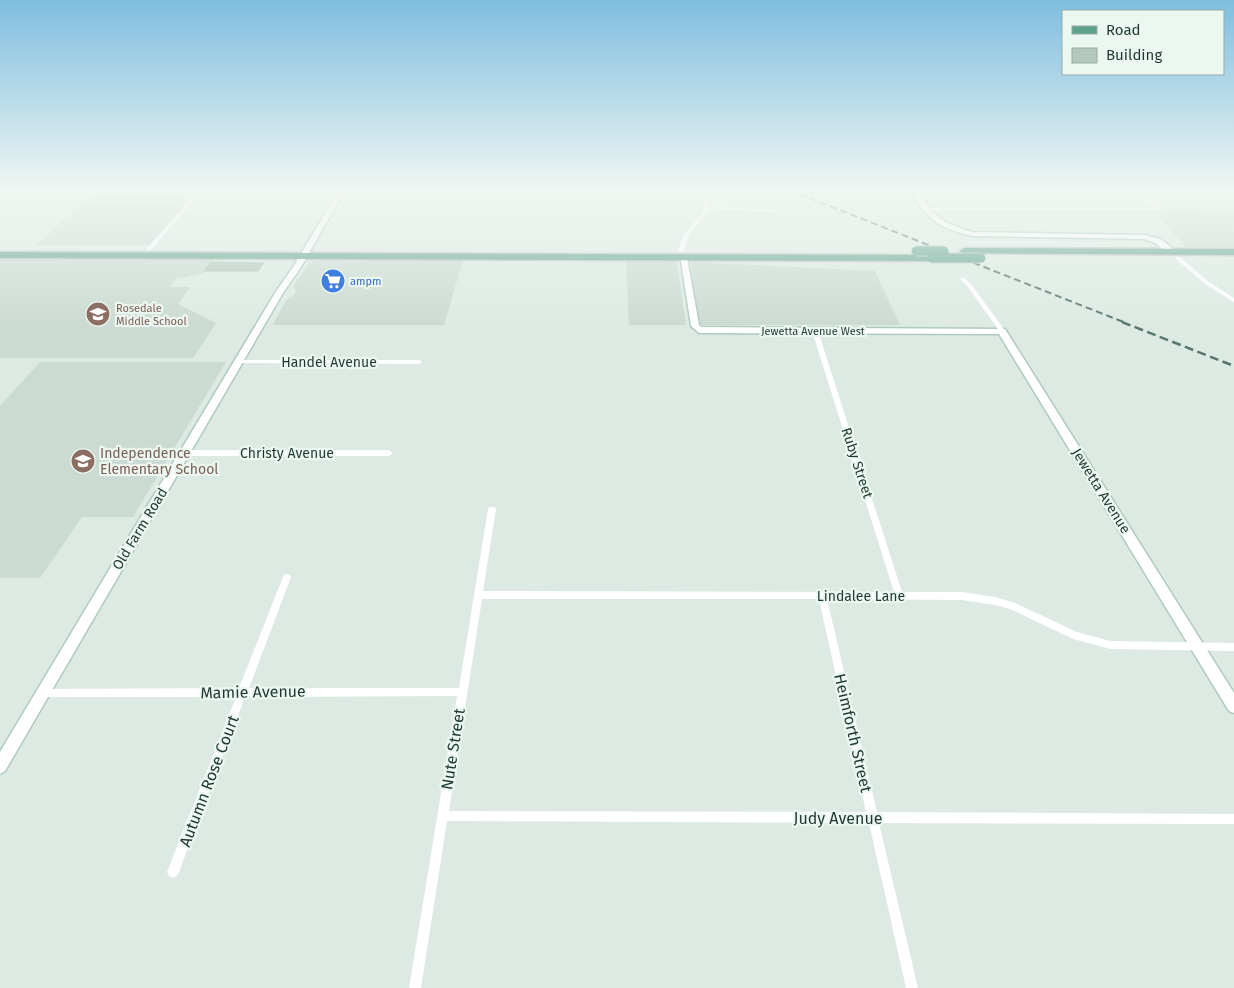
<svg xmlns="http://www.w3.org/2000/svg" width="1234" height="988" font-family="'Fira Sans',sans-serif">
<rect width="100%" height="100%" fill="#ddeae3"/>
<!-- built -->
<g fill="#cbdad2">
<path d="M97 190H201L152 245H36Z"/>
<path d="M1164 209 1234 210V248L1185 247 1156 213Z"/>
<path d="M0 259H213L203 273 187 277 177 278 170 287H190L178 304 216 323 193 358H0Z"/>
<path d="M317 260 359 262 372 260H463L444 325H273L286 300 293 296 296 291 293 287 309 263Z"/>
<path d="M626 260 672 261 677 263 686 325H629Z"/>
<path d="M691 262 875 271 900 325H697Z"/>
<path d="M40 362H226L133 517H82L40 578H0V406Z"/>
</g>
<!-- building -->
<path fill="#b5c8be" stroke="#afc4b9" d="M211 262 264 263 258 271H204Z"/>
<g fill="none" stroke-linecap="round" stroke-linejoin="round">
<defs>
<g id="secondary">
<path d="M339 190H345L301 267 283 293 5 771 0 774V752L275 293 293 267Z"/>
<path d="M911 190H917C935 218 940 222 972 232L1144 235 1161 239 1176 252 1169 254 1155 243 1144 239 972 236C940 228 925 220 911 190Z"/>
<path d="M680 255 687 257 699 325 701 327 1005 329 1234 693V713L1229 711 999 334 699 333 691 326Z"/>
</g>
<g id="primary">
<path d="M964 248 1234 249V255L961 253 960 251Z"/>
<path d="M0 252 932 255 936 258 932 261 0 258Z"/>
</g>
</defs>
<!-- secondary casing -->
<use href="#secondary" stroke="#b0cabe" stroke-width="3"/>
<!-- primary casing -->
<use href="#primary" stroke="#bcc4c1" stroke-width="3"/>
<!-- street -->
<g fill="#fff" fill-rule="evenodd">
<path d="M3 190H7L0 195V192Z"/>
<path d="M199 190H203L151 250H147V248Z"/>
<path d="M641 190H648L624 196 602 199 338 198 336 197 338 196 602 197Z"/>
<path d="M689 190C697 189 706 197 709 206L774 210 776 211 774 212 709 209 704 217 689 234 684 251 681 253 678 251 684 234 701 215 704 208 703 202Z"/>
<path d="M1136 190H1140L1161 208V210H925L923 209 925 208H1155Z"/>
<path d="M1176 257H1180L1209 282 1234 298V302L1205 284 1176 259Z"/>
<path d="M963 277 972 285 1005 331 1004 332H1000L968 287 960 279Z"/>
<path d="M815 329 818 331 902 592H962L995 597 1015 603 1077 632 1110 641 1234 643V651L1110 649 1073 639 1010 609 995 605 962 600 827 599 877 812 1234 814V824L879 823 918 988H906L869 823 447 821 421 988H409L457 696 245 697 179 872 177 876 173 878 169 876 167 872 236 697H43L40 696 38 693 40 690 43 689 239 688 283 577 284 575 287 574 290 575 291 577 249 688H459L488 509 489 507H495L496 509 483 591 894 592 812 331ZM482 599H819L866 812 449 811Z"/>
<path d="M238 360H419L422 362 419 364 236 363V361Z"/>
<path d="M185 450H389L393 453 389 456H185L181 453Z"/>
</g>
<!-- secondary -->
<use href="#secondary" fill="#fff" fill-rule="evenodd"/>
<!-- primary -->
<use href="#primary" fill="#5fa28b" fill-rule="evenodd"/>
<!-- rail-far1 -->
<path stroke="#58766b" stroke-width="2" stroke-dasharray="7 4" stroke-linecap="butt" d="M789 190 1126 323"/>
<!-- rail -->
<path stroke="#58766b" stroke-width="2.5" stroke-dasharray="9 4.5" stroke-linecap="butt" d="M1122 322 1234 366"/>
<defs>
<g id="primary-bridge">
<path d="M916 251H944"/>
<path d="M932 258H981"/>
</g>
</defs>
<!-- primary-bridge casing -->
<use href="#primary-bridge" stroke="#bcc4c1" stroke-width="11" stroke-linecap="butt"/>
<!-- primary-bridge -->
<use href="#primary-bridge" stroke="#5fa28b" stroke-width="9"/>
</g>
<!-- sky -->
<linearGradient id="sky" x2="0" y2="1"><stop stop-color="#7fbee0"/><stop offset="0.58" stop-color="#f0f6f2"/><stop offset="1" stop-color="#f0f6f2" stop-opacity="0"/></linearGradient>
<rect width="1234" height="328" fill="url(#sky)"/>
<!-- icons -->
<defs>
<symbol id="supermarket-disc" viewBox="-11 -11 22 22"><circle r="9.5" fill="#3f7fe0" stroke="#edf7f1"/><path d="M-6-5.5h2.5l.6 2H6L4.5 2H-2.5L-4.4-4H-6ZM-1.5 3.2a1.3 1.3 0 1 0 .1 0ZM3 3.2a1.3 1.3 0 1 0 .1 0Z" fill="#fff"/></symbol>
<symbol id="school-disc" viewBox="-11 -11 22 22"><circle r="9.5" fill="#8d6e63" stroke="#edf7f1"/><path d="M0-5L7-2L0 1L-7-2ZM-4 1L0 2.5L4 1V4Q0 6-4 4Z" fill="#fff"/></symbol>
</defs>
<g fill-rule="evenodd">
<use href="#supermarket-disc" x="319" y="267" width="28" height="28"/>
<use href="#school-disc" x="84" y="300" width="28" height="28"/>
<use href="#school-disc" x="69" y="447" width="28" height="28"/>
</g>
<g text-anchor="middle" dominant-baseline="central" stroke-width="4.5" stroke-linejoin="round" paint-order="stroke">
<!-- far-shop labels -->
<g font-size="11" fill="#366cbe" stroke="#edf7f1" text-anchor="start">
<text x="350" y="281">ampm</text>
</g>
<!-- far-education labels -->
<g font-size="11" fill="#785e54" stroke="#edf7f1" text-anchor="start">
<text x="116" y="308">Rosedale<tspan x="116" dy="13">Middle School</tspan></text>
</g>
<!-- far-street labels -->
<g font-size="11" fill="#1e3a30" stroke="#edf7f1">
<text x="813" y="331">Jewetta Avenue West</text>
</g>
<!-- street labels -->
<g font-size="14" fill="#1e3a30" stroke="#edf7f1">
<text x="329" y="362">Handel Avenue</text>
<text x="287" y="453">Christy Avenue</text>
<text transform="translate(857 463) rotate(72)">Ruby Street</text>
<text transform="translate(1101 491) rotate(58)">Jewetta Avenue</text>
<text transform="translate(140 529) rotate(-59)">Old Farm Road</text>
<text x="861" y="596">Lindalee Lane</text>
</g>
<!-- education labels -->
<g font-size="14" fill="#785e54" stroke="#edf7f1" text-anchor="start">
<text x="100" y="453">Independence<tspan x="100" dy="16">Elementary School</tspan></text>
</g>
<!-- near-street labels -->
<g font-size="16" fill="#1e3a30" stroke="#edf7f1">
<text transform="translate(253 692) rotate(-1)">Mamie Avenue</text>
<text transform="translate(853 733) rotate(77)">Heimforth Street</text>
<text transform="translate(453 749) rotate(-81)">Nute Street</text>
<text transform="translate(209 781) rotate(-69)">Autumn Rose Court</text>
<text x="838" y="818">Judy Avenue</text>
</g>
</g>
<!-- legend -->
<rect x="1062" y="10" width="162" height="65" fill="#edf7f1" stroke="#9aaba4"/>
<rect x="1072" y="26" width="25" height="8" fill="#5fa28b" stroke="#9aaba4"/>
<text x="1106" y="35" font-size="15" fill="#1e3a30">Road</text>
<rect x="1072" y="48" width="25" height="15" fill="#b5c8be" stroke="#9aaba4"/>
<text x="1106" y="60" font-size="15" fill="#1e3a30">Building</text>
</svg>
